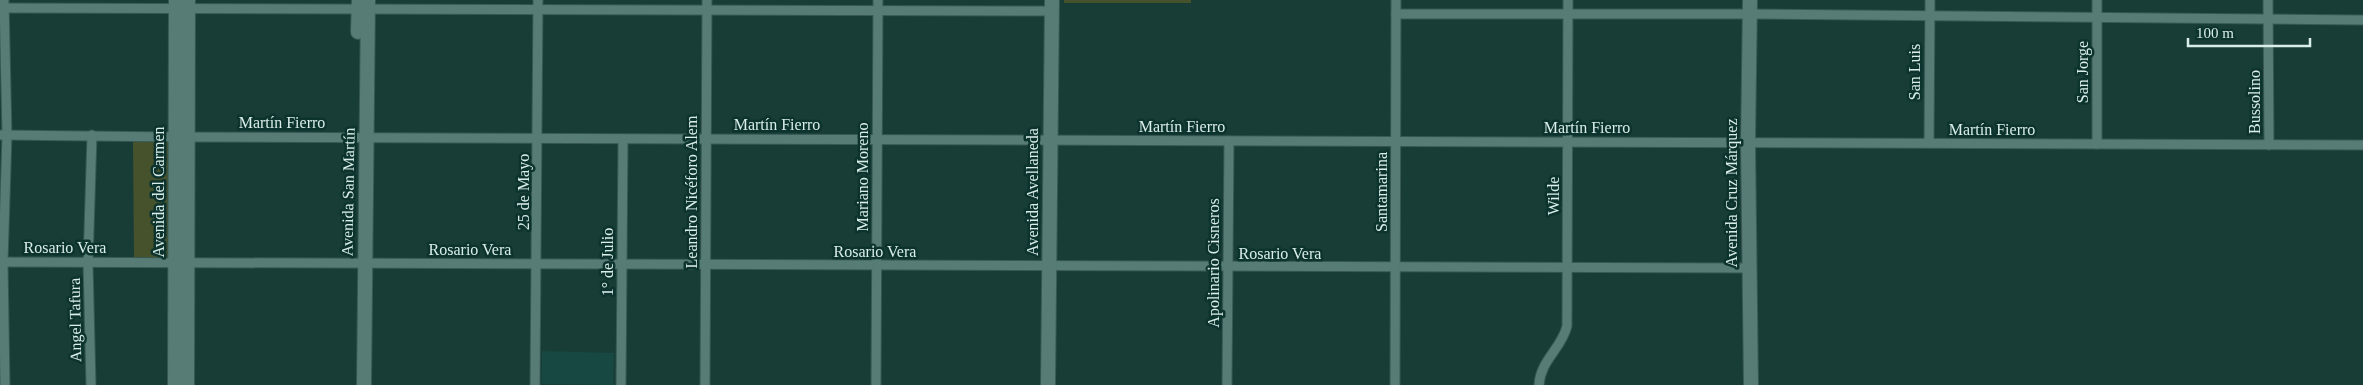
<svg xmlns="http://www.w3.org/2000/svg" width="2363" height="385" font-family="Georgia,serif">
<rect width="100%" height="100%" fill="#183d37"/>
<!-- built -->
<path fill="#174841" d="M542 351 614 353 613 385 542 384Z"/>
<!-- green -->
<g fill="#46522c">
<rect x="1064" y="0" width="127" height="3"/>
<path d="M133 141H169V259H134Z"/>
</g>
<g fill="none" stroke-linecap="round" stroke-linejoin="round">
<defs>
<g id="street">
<path d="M4 0 7 135 3 262 5 385"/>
<path d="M2268 0 2269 145"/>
<path d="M0 8 1052 11"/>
<path d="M1396 14H1750L2363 20"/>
<path d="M0 135 176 137 2363 145"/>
<path d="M1929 143 1930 0"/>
<path d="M2097 144V0"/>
<path d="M0 262 1749 268"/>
<path d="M91 385 88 263 92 135"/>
<path d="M535 385 538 0"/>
<path d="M621 385 623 139"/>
<path d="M705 385 707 0"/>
<path d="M876 385 878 0"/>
<path d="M1227 385 1229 141"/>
<path d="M1395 385 1396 0"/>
<path d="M1539 385C1540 361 1562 348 1567 326L1568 0"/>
</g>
<g id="secondary">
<path d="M1750 0 1748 143 1751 385"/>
<path d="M358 32 359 0"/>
<path d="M175 385 176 0"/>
<path d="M187 385 188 0"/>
<path d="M364 385 368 0"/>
<path d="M1048 385 1052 0"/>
</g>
</defs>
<!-- street casing -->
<use href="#street" stroke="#385854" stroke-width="11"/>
<!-- secondary casing -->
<use href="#secondary" stroke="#385854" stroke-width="16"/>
<!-- street -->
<use href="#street" stroke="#567c75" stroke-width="9"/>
<!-- secondary -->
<use href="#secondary" stroke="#567c75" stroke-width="14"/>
</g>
<g text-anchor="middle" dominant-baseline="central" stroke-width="5" stroke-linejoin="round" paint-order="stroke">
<!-- street labels -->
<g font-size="16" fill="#d9ede9" stroke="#0c332d">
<text transform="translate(1914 72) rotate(-90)">San Luis</text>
<text transform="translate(2082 72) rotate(-90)">San Jorge</text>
<text transform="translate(2254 102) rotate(-90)">Bussolino</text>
<text x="282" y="122">Martín Fierro</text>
<text x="777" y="124">Martín Fierro</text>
<text x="1182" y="126">Martín Fierro</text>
<text x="1587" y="127">Martín Fierro</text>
<text x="1992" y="129">Martín Fierro</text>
<text transform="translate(862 177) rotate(-90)">Mariano Moreno</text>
<text transform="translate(158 192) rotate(-90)">Avenida del Carmen</text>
<text transform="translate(348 192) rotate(-89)">Avenida San Martín</text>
<text transform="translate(523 192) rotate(-90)">25 de Mayo</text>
<text transform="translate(691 192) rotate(-90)">Leandro Nicéforo Alem</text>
<text transform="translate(1032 192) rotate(-90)">Avenida Avellaneda</text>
<text transform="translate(1381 192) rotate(-90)">Santamarina</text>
<text transform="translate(1731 193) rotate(-90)">Avenida Cruz Márquez</text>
<text transform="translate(1553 196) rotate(-90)">Wilde</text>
<text x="65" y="247">Rosario Vera</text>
<text x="470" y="249">Rosario Vera</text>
<text x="875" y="251">Rosario Vera</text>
<text x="1280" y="253">Rosario Vera</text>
<text transform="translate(607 262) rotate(-90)">1° de Julio</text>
<text transform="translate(1213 263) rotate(-90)">Apolinario Cisneros</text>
<text transform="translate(75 320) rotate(-91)">Angel Tafura</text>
</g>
</g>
<!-- scale -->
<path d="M2188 38v8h122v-8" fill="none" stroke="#d9ede9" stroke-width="2.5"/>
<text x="2196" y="38" font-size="15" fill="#d9ede9" stroke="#0c332d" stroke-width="4" paint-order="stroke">100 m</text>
</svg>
